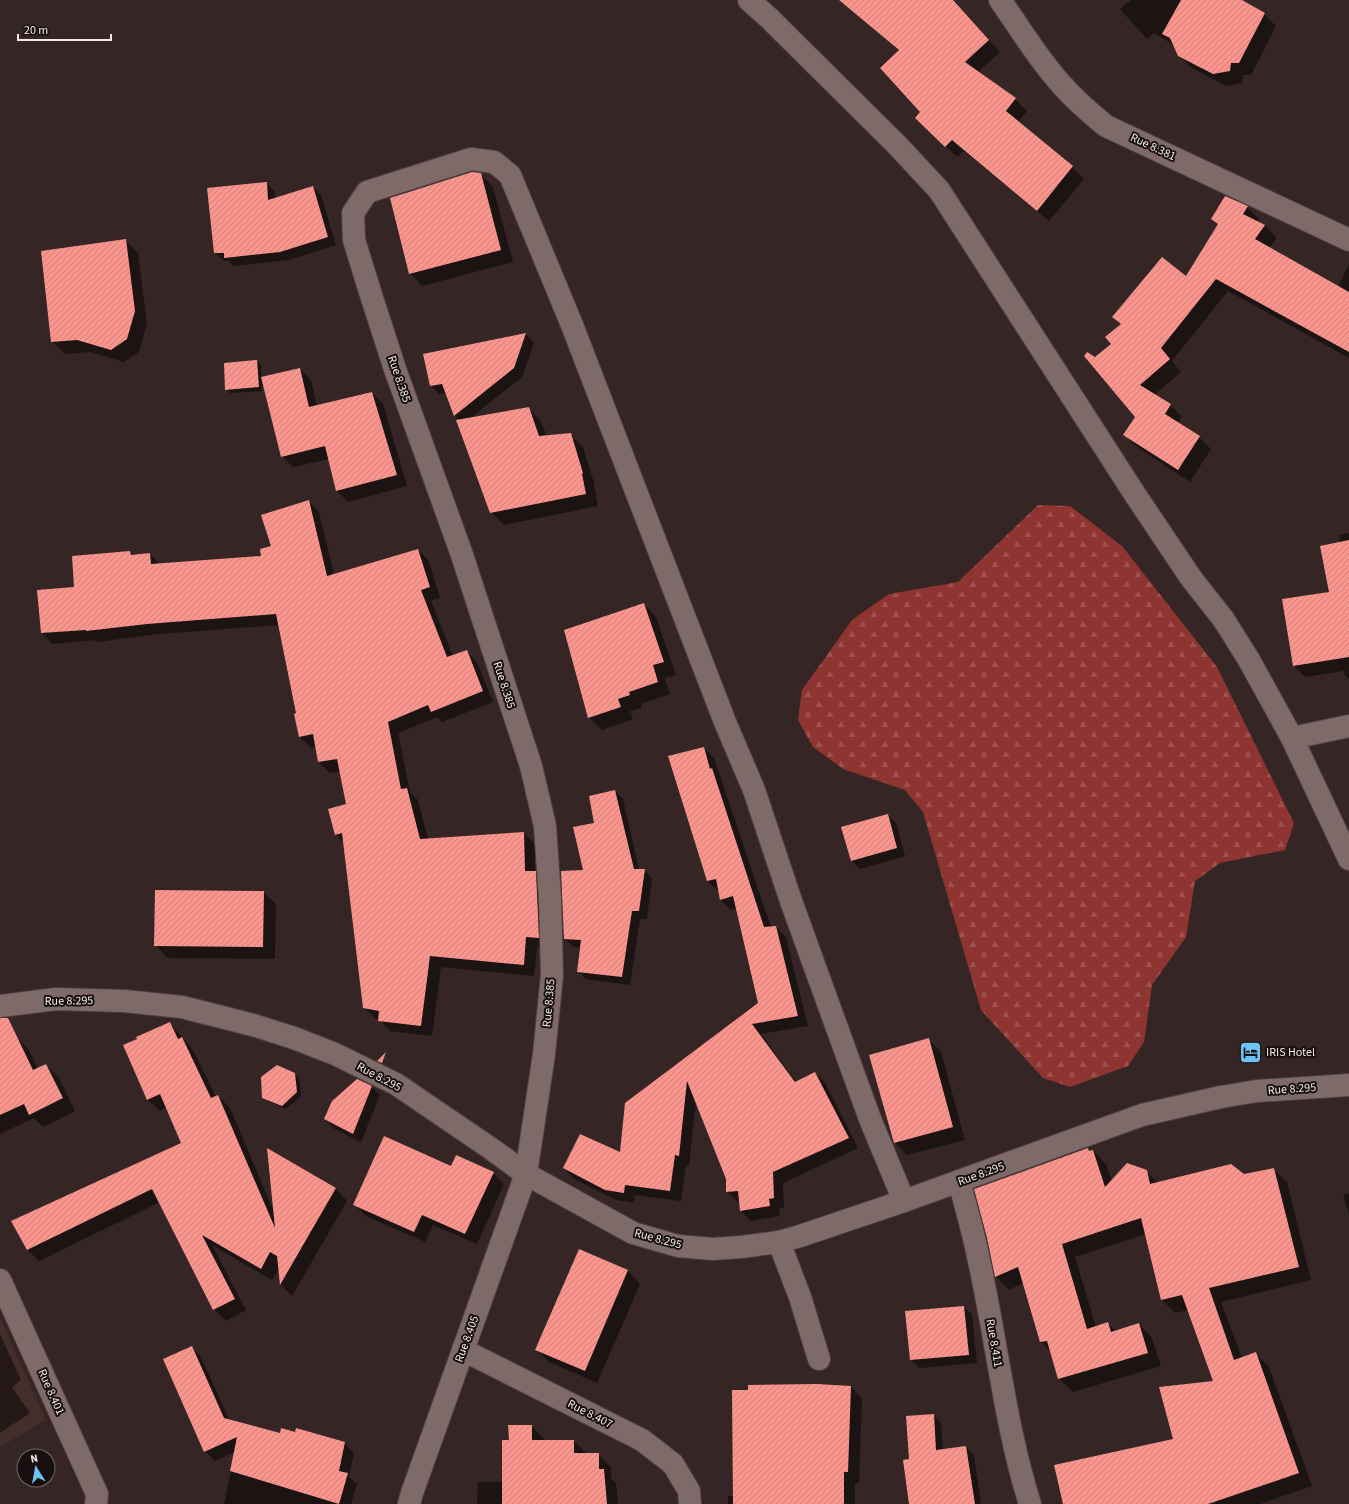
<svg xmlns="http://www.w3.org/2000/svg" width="1349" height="1504" font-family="'Source Sans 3',sans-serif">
<defs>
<pattern id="forest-firs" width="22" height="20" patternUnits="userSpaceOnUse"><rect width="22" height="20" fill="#8e3532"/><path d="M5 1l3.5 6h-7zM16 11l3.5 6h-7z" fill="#9e5250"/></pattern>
<pattern id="building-hatch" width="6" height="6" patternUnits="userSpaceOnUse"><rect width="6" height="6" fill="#fa958e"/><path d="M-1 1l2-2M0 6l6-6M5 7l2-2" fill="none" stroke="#ce817c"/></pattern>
</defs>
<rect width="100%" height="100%" fill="#352524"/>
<!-- built -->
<path fill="#442e2c" d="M0 1318 46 1420 0 1447Z"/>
<!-- forest -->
<path fill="url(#forest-firs)" d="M1038 505 1070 506 1122 546 1217 667 1294 823 1285 850 1220 863 1195 881 1186 937 1152 985 1144 1042 1128 1066 1070 1087 1043 1078 981 1010 923 812 905 790 843 769 813 747 798 720 802 690 852 620 889 594 958 582Z"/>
<!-- shadow -->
<g fill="#0007">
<path d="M854 0H952L1000 52 978 72 1015 99 1027 111 1018 122 1072 167 1084 179 1049 221 964 151 957 157 928 129 899 51 853 10Z"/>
<path d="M1131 0H1240L1264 14 1276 26 1251 75H1243L1242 83 1226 86 1192 68 1179 56 1174 45 1154 33 1147 39 1120 9Z"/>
<path d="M480 174 493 187 513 262 422 286 410 273Z"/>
<path d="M266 183 275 192V199L313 187 321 195 336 245 289 260 233 266 229 261H224L215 253 208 189Z"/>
<path d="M1247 207 1259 219 1257 222 1265 226 1277 238 1269 248 1338 287 1349 264V358L1228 291 1172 361 1181 372 1154 395 1170 405 1182 417 1178 423 1199 437 1211 449 1190 482 1137 447 1125 435 1137 417 1096 358 1112 344 1121 325 1113 317 1187 278Z"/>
<path d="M125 240 138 253 147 324 139 352 124 362 90 352 65 354 52 341Z"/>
<path d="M526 334 534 343 522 377 469 419 528 408 541 421 547 437 570 434 583 447 595 486H594L598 506 504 525 491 512 460 421 455 416 447 393 439 394 431 386 425 355Z"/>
<path d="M257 362 261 365 262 391 230 393 226 389Z"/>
<path d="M300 369 311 380 317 406 372 393 383 404 407 486 348 502 337 491 329 459 293 467 282 456Z"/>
<path d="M308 501 319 512 334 575 418 550 429 561 440 598 431 601 453 656 466 651 477 662 493 702 442 722 437 717 398 733 410 792 418 800 428 839 524 833 535 844V872L546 883 549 948 537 947 534 976 441 967 432 1036 390 1031 379 1019 375 1018 364 1007 344 842 336 835 347 805 341 771 330 773 319 762 316 746 311 748 300 737 297 714 279 625 158 634 98 642 96 640 52 644 42 633 75 588 130 552 134 556 150 554 160 564 262 557Z"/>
<path d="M1349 533V679L1345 675 1344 671 1305 677 1294 666 1330 593 1340 543 1339 535Z"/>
<path d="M644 604 656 617 676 675 665 678 670 694 641 704 642 708 630 711 633 719 602 730 589 717Z"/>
<path d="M704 748 714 758 771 927H776L786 937 808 1026 761 1034 797 1083 815 1073 825 1083 858 1148 783 1183 784 1208 779 1209 780 1216 751 1221 741 1211 740 1201 738 1202 727 1191V1179L696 1101 689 1166 686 1165 681 1201 635 1195 634 1203 616 1200 574 1179 564 1168 621 1154 626 1104 759 1004 737 908 731 910 721 900 719 891 707 881Z"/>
<path d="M615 791 623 799 639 870H644L652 878 647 919H640L630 985 586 979 578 971 581 947H573L565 939 585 871 595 823Z"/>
<path d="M888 815 896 823 905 856 860 869 851 860Z"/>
<path d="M263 892 276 904 275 959 168 958 155 945Z"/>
<path d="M170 1023 193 1050 216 1097 218 1096 230 1108 274 1212 268 1150 336 1189 347 1201 292 1296 281 1285 279 1269 272 1280 212 1245 246 1310 226 1321 214 1309 160 1202 39 1261 27 1249 182 1143 167 1107 160 1111 148 1100 124 1046Z"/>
<path d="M17 1038 29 1050 38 1069 46 1065 59 1078 75 1111 43 1127 34 1118 0 1134V1046Z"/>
<path d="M929 1040 941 1052 965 1140 907 1155 895 1143Z"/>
<path d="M294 1073 299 1078 301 1096 286 1109 268 1101 263 1097Z"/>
<path d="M357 1080 372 1087 380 1095 361 1142 333 1128 325 1119Z"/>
<path d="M1088 1149 1091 1152 1093 1151 1106 1164 1112 1181 1146 1171 1158 1183 1244 1175 1273 1169 1287 1182 1311 1280 1221 1302 1242 1358 1256 1354 1269 1367 1312 1486 1260 1504H1064L1175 1440 1214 1381 1188 1310 1175 1313 1162 1300 1146 1234 1075 1257 1096 1327 1107 1323 1116 1331 1139 1324 1152 1338 1161 1366 1073 1392 1059 1379 1051 1352 1041 1342 1023 1283 1009 1290 996 1276Z"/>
<path d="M451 1167 493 1173 504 1184 477 1244 433 1225 425 1242 366 1216 355 1205Z"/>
<path d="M1349 1193V1214L1343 1195Z"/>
<path d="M580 1250 628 1271 640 1284 597 1383 549 1362 537 1350Z"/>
<path d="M964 1307 972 1315 977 1363 920 1368 911 1360 907 1312Z"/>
<path d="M0 1334 21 1380 12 1387 30 1413 0 1433Z"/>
<path d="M192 1348 201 1357 230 1421 280 1434 344 1443 354 1453 349 1477 357 1484 351 1504H224L235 1452 215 1461 205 1451Z"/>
<path d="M851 1387 862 1398 859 1483H855V1504H728V1496H734Z"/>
<path d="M934 1416 941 1423 943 1450 966 1447 974 1455 981 1504H910V1460Z"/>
<path d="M532 1426 544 1439V1441H574L587 1454H598L611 1467V1478L616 1483 618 1504H477L478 1482H503L510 1440Z"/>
</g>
<!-- building -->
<g fill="url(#building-hatch)">
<path d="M839 0H953L989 40 965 62 1016 98 1006 111 1073 166 1037 211 952 140 945 147 915 118 920 112 880 68 899 50Z"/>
<path d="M1181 0H1242L1265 13 1239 63H1231L1230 71 1213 74 1178 56 1170 38 1162 34Z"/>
<path d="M472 172 481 173 501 250 409 274 390 198Z"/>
<path d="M267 182 268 200 313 186 328 237 280 252 224 258V253H214L207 188Z"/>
<path d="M1225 196 1248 206 1243 214 1265 225 1255 239 1349 292V352L1216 279 1161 348 1170 359 1140 385 1171 404 1165 414 1200 436 1178 470 1123 435 1135 417 1084 356 1087 352 1095 357 1111 344 1105 337 1121 324 1112 317 1162 257 1186 276 1218 224 1211 219Z"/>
<path d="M126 239 135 311 127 339 111 350 77 340 51 342 41 251Z"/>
<path d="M526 333 514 368 454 416 442 384 430 386 423 354Z"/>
<path d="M257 360 259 387 225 390 224 363Z"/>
<path d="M300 368 309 407 372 392 397 475 336 491 325 446 281 457 261 377Z"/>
<path d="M529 407 539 436 571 433 583 473 582 474 586 494 490 513 456 420Z"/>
<path d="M309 500 327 576 418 549 430 587 421 590 447 657 467 650 483 691 431 712 428 705 388 722 401 789 407 788 420 839 524 832 525 871H536L539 938 526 937 524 965 430 956 421 1026 378 1021 379 1011 363 1008 342 833 335 835 328 809 346 804 337 759 318 762 313 734 299 737 294 714 296 713 276 614 147 624 86 631V630L41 633 37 590 74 587 72 556 130 551 131 555 150 553 151 564 261 556 260 549 271 546 261 515Z"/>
<path d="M1349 540V657L1293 666 1282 599 1329 592 1320 546Z"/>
<path d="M644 603 664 662 653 665 658 682 629 692 630 695 618 699 621 707 588 718 564 630Z"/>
<path d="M704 747 710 769 712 768 764 927 776 926 798 1016 752 1024 795 1082 815 1072 849 1138 773 1172 774 1198 769 1199 770 1206 740 1211 738 1191 726 1192V1179L687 1081 679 1156 675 1155 670 1191 625 1185 624 1193 605 1190 563 1168 580 1134 620 1152 625 1103 758 1003 733 896 720 900 716 879 707 881 668 756Z"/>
<path d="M615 790 634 869H645L639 911H632L622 977 577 972 581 940 564 939 561 871 583 870 573 827 594 823 589 796Z"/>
<path d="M888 814 897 848 851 861 841 827Z"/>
<path d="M155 890 264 891 263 947 154 946Z"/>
<path d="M0 1018H8L33 1070 46 1064 63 1098 29 1115 24 1104 0 1115Z"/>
<path d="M170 1022 178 1039 182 1037 211 1098 218 1095 275 1228 267 1148 336 1188 280 1285 277 1256 270 1252 261 1269 202 1235 235 1299 213 1310 152 1189 27 1250 11 1221 181 1143 160 1094 147 1100 123 1045 137 1039 136 1037Z"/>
<path d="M929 1038 953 1127 894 1143 869 1055Z"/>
<path d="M386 1052 382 1063 377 1061Z"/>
<path d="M277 1065 295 1073 297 1092 282 1106 262 1098 261 1077Z"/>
<path d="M357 1079 372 1086 353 1134 324 1119 332 1101Z"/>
<path d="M384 1136 451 1166 456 1155 494 1172 465 1234 422 1215 414 1232 353 1205Z"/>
<path d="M1088 1148 1089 1151 1093 1150 1105 1187 1127 1163 1147 1170 1150 1184 1231 1164 1244 1174 1274 1168 1299 1267 1209 1288 1234 1360 1256 1352 1299 1473 1208 1504H1063L1054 1465 1173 1439 1159 1387 1213 1381 1182 1295 1161 1300 1141 1218 1062 1244 1087 1329 1108 1322 1111 1332 1139 1323 1148 1353 1058 1379 1047 1341 1040 1342 1018 1267 995 1277 987 1238 974 1189Z"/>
<path d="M579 1249 628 1270 585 1371 535 1350Z"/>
<path d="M964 1306 969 1355 910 1360 905 1311Z"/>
<path d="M192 1346 224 1418 280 1433 281 1428 295 1432 296 1428 345 1442 339 1471 348 1473 339 1504 230 1471 237 1437 204 1452 163 1359Z"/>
<path d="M817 1384 851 1386 848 1472H844V1504H733L732 1390H748V1385Z"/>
<path d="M934 1414 936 1450 966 1446 975 1504H909L903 1460 909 1459 906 1416Z"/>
<path d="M508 1425H532V1440H574V1453H599V1469H604L607 1504H502V1440H509Z"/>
</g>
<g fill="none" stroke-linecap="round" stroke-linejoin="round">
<defs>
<g id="street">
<path d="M749 0 769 18 897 145 939 190 1136 496 1191 578 1224 620 1249 660 1292 738 1349 859"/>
<path d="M1000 0C1020 28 1038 59 1061 84 1075 100 1090 113 1106 126L1349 240"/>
<path d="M1292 738 1349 726"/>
<path d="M959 1181C966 1208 974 1234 979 1261 997 1342 1005 1425 1030 1504"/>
<path d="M779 1242 800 1297 819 1359"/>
<path d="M0 1280 97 1494 96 1504"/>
<path d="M463 1350 642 1440 673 1464 689 1491 690 1504"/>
<path d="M409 1504 412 1493 526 1174 544 1054 552 975 550 899 545 826 531 766 461 552 395 369 372 298 354 240 353 213 367 192 471 159 494 162 510 175 572 325 725 722 754 790 791 901 870 1119 904 1201"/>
</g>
<path id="secondary" d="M0 1006 56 999 124 1001 182 1007 253 1025 294 1038 335 1054 396 1084 493 1150 526 1174 633 1233 678 1246 713 1249 741 1247 779 1242 800 1236 904 1201 1142 1115 1221 1097 1257 1091 1349 1085"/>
</defs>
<!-- street casing -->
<use href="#street" stroke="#504342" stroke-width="24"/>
<!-- secondary casing -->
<use href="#secondary" stroke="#504342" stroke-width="24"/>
<!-- street -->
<use href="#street" stroke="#7e6b69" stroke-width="22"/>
<!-- secondary -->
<use href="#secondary" stroke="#7e6b69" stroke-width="22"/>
</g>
<!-- icons -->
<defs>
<symbol id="hotel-square" viewBox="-11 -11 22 22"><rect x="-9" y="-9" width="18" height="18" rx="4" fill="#6dc2f3" stroke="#181010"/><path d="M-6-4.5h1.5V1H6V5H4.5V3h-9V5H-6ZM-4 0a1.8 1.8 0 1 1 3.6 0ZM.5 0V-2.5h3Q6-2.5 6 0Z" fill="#111"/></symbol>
</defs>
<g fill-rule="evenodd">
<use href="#hotel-square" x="1238" y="1040" width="25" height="25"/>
</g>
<g text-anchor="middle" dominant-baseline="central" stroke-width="4" stroke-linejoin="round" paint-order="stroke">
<!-- street labels -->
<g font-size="12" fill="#f5eae9" stroke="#181010">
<text transform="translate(1153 147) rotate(25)">Rue 8.381</text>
<text transform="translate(399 379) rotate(71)">Rue 8.385</text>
<text transform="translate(504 685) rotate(72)">Rue 8.385</text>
<text transform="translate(69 1001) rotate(-1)">Rue 8.295</text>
<text transform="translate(549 1003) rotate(-85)">Rue 8.385</text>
<text transform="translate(379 1077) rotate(28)">Rue 8.295</text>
<text transform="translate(1292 1089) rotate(-4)">Rue 8.295</text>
<text transform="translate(981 1174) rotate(-20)">Rue 8.295</text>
<text transform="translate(658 1239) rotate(15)">Rue 8.295</text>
<text transform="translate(467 1339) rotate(-70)">Rue 8.405</text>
<text transform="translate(994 1343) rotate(80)">Rue 8.411</text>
<text transform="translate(51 1392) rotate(66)">Rue 8.401</text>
<text transform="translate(590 1414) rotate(27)">Rue 8.407</text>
</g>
<!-- poi labels -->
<g font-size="12" fill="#f5eae9" stroke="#181010" text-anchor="start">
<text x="1266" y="1052">IRIS Hotel</text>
</g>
</g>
<!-- north arrow -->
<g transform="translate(36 1468) rotate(349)"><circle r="19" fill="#181010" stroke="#706767"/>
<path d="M0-3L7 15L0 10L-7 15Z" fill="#6dc2f3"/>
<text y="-6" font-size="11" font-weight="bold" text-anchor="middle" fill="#f5eae9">N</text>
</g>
<!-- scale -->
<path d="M18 34v6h93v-6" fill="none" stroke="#f5eae9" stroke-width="2"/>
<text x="24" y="34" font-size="12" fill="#f5eae9" stroke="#181010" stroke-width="3" paint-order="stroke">20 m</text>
</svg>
